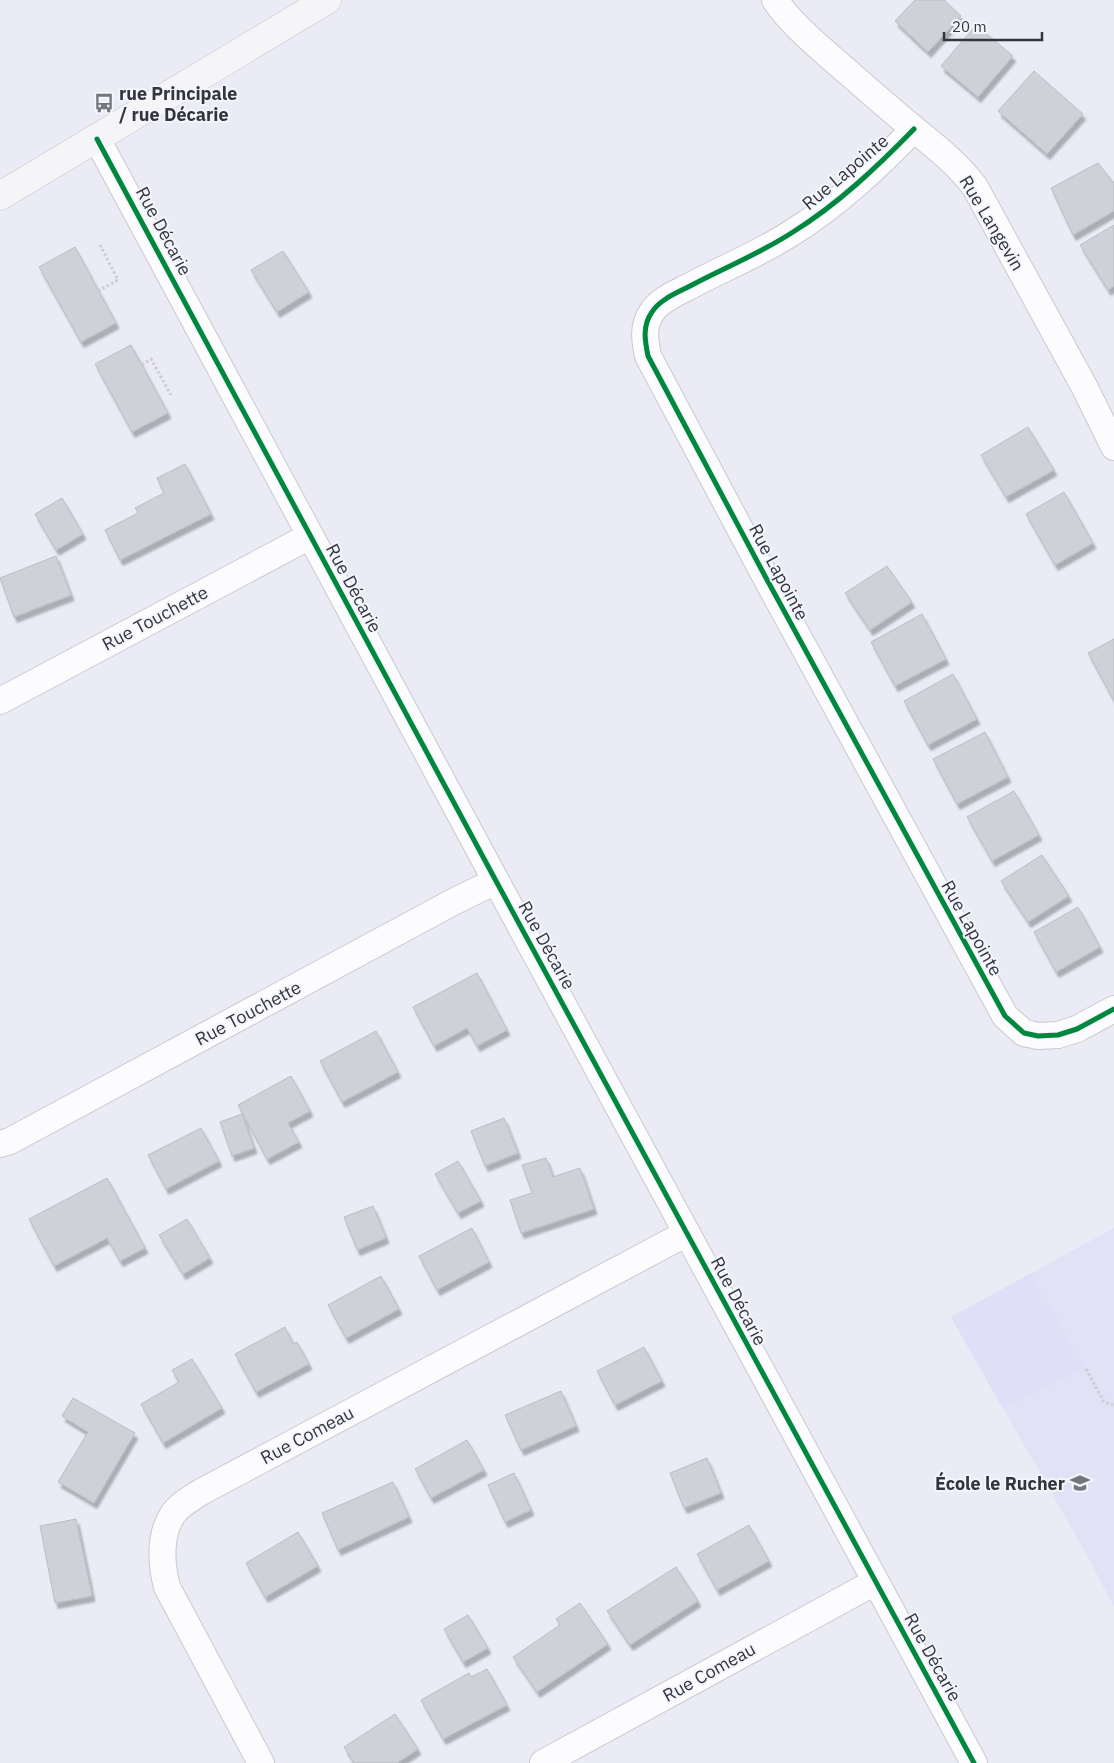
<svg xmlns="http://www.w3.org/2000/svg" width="1114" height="1763" font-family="'IBM Plex Sans',sans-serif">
<defs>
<filter id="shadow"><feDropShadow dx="3" dy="5.5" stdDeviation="1" flood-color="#0004"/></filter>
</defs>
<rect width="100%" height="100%" fill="#eaebf5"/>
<!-- built -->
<path fill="#e1e2f5" d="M1114 1228V1607L1088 1557 951 1317Z"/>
<!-- green -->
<path fill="#dfe0f8" d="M1031 1273 1086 1369 1003 1409 951 1317Z"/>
<!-- building -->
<g fill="#d0d1d8" stroke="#bcbcc4" filter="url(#shadow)">
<path d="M915 0H944L961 16 928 52 895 21Z"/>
<path d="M976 25 1013 56 978 97 941 66Z"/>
<path d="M1034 71 1083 114 1047 154 998 111Z"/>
<path d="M1098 163 1113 182H1114V211L1073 235 1051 188Z"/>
<path d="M1114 225V286L1108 290 1080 245Z"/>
<path d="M75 247 116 323 81 342 39 267Z"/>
<path d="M283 251 309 292 277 312 251 270Z"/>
<path d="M131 345 168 413 132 432 95 364Z"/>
<path d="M1028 427 1054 470 1006 497 981 455Z"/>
<path d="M185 464 211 514 120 560 105 530 138 513 135 508 164 493 157 478Z"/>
<path d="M1064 492 1093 543 1055 565 1026 514Z"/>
<path d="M62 498 83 534 56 550 35 514Z"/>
<path d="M56 556 71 595 14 617 0 578Z"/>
<path d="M887 566 912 602 870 630 845 593Z"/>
<path d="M922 614 946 659 895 686 871 642Z"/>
<path d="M1114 639V698L1113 699 1088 653Z"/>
<path d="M953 674 977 719 928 745 904 701Z"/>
<path d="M985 732 1008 777 957 804 933 759Z"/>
<path d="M1014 791 1039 835 992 861 967 817Z"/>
<path d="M1042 855 1069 896 1028 922 1001 881Z"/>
<path d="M1078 907 1100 947 1056 972 1034 932Z"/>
<path d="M477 973 507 1030 477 1046 467 1028 434 1046 413 1007Z"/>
<path d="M376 1031 398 1072 342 1102 320 1061Z"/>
<path d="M291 1076 310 1111 288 1123 299 1142 267 1159 238 1105Z"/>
<path d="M242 1114 254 1148 232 1156 220 1122Z"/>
<path d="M504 1118 518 1153 485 1166 471 1131Z"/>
<path d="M201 1128 219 1161 166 1189 148 1155Z"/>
<path d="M546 1158 553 1177 580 1168 594 1209 521 1233 510 1200 532 1193 522 1165Z"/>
<path d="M458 1161 481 1201 458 1213 435 1174Z"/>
<path d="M107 1178 145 1248 120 1261 107 1238 54 1266 29 1219Z"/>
<path d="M373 1206 386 1238 357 1250 344 1217Z"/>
<path d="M187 1219 210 1258 183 1274 159 1235Z"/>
<path d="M472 1228 489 1262 437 1290 419 1256Z"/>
<path d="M381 1276 399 1309 346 1338 328 1305Z"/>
<path d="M285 1327 293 1344 297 1342 309 1364 256 1392 235 1354Z"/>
<path d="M644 1347 662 1381 615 1405 597 1371Z"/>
<path d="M192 1359 222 1408 163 1443 141 1404 179 1382 172 1370Z"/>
<path d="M561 1391 576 1426 521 1450 505 1415Z"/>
<path d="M73 1398 135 1433 94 1503 58 1482 88 1432 62 1416Z"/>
<path d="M467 1440 484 1470 431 1498 415 1469Z"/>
<path d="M707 1458 721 1493 684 1508 670 1473Z"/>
<path d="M514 1473 531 1510 505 1522 488 1485Z"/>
<path d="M393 1482 409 1517 338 1550 322 1513Z"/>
<path d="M76 1519 92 1596 55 1603 40 1526Z"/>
<path d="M749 1525 769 1561 717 1590 697 1554Z"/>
<path d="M298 1532 318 1566 265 1597 246 1563Z"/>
<path d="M676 1567 698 1601 630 1645 607 1611Z"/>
<path d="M580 1603 608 1644 537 1692 513 1657 560 1625 556 1619Z"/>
<path d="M468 1615 488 1648 463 1662 444 1629Z"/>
<path d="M487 1669 507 1705 443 1739 421 1700 469 1673 471 1677Z"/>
<path d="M395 1714 418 1749 397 1763H354L344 1747Z"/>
</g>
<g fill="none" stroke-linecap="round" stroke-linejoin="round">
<defs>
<g id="street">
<path d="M775 0C789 21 809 38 828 55 857 80 885 105 914 129 936 147 958 164 975 187L1085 388 1114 447"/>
<path d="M914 129C877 167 838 204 793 232 761 253 726 267 692 285 679 292 660 299 652 312 642 326 645 341 648 356L765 576 1005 1016 1024 1033 1038 1036 1058 1035 1077 1029 1114 1009"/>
<path d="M97 139 496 881 974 1763"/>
<path d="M0 701 310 536"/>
<path d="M0 1144 10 1141 453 902 496 881"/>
<path d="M261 1763 167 1587C161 1564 159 1535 173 1514 179 1505 192 1498 201 1492L687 1233"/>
<path d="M543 1763 875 1582"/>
</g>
<path id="secondary" d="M0 196 327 0"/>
</defs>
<!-- street casing -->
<use href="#street" stroke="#c9c9d1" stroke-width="28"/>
<!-- secondary casing -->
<use href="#secondary" stroke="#c9c9d1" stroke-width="29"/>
<!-- path -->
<g stroke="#cdcdd0" stroke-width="3" stroke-dasharray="2.5 2.5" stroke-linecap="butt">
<path d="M98 291 118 280 100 245"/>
<path d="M142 365 151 359 171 395"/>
<path d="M1086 1369 1104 1402 1114 1405"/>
</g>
<!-- street -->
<use href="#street" stroke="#fcfcfe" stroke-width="26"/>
<!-- secondary -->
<use href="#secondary" stroke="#f5f5f8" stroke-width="28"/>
<defs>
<g id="cycleway">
<path d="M914 129C877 167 838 204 793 232 761 253 726 267 692 285 679 292 660 299 652 312 642 326 645 341 648 356L765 576 1005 1016 1024 1033 1038 1036 1058 1035 1077 1029 1114 1009"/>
<path d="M97 139 496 881 974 1763"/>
</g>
</defs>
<!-- cycleway casing -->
<use href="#cycleway" stroke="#f4f5fc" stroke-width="8"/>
<!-- cycleway -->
<use href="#cycleway" stroke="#00873e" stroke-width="5"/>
</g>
<!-- icons -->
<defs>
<symbol id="bus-bare" viewBox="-9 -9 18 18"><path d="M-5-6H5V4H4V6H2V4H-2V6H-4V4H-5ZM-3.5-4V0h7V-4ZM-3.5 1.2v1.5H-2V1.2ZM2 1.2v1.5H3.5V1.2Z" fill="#74757d" stroke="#f4f5fc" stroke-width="2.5" paint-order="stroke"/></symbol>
<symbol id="school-bare" viewBox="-9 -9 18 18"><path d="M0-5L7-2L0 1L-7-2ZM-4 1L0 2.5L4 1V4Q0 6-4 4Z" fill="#74757d" stroke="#f4f5fc" stroke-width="2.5" paint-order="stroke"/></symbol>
</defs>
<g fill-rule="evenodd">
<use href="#bus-bare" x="90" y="89" width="28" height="28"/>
<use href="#school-bare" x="1066" y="1469" width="28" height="28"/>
</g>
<g text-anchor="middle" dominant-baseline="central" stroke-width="4" stroke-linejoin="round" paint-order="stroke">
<!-- poi labels -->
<g font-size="18" font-weight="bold" fill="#34353c" stroke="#f4f5fc" text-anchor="start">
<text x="119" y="93">rue Principale<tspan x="119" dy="21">/ rue Décarie</tspan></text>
<text x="1065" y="1483" text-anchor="end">École le Rucher</text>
</g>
<!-- street labels -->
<g font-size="18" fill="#34353c" stroke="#f4f5fc">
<text transform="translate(845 172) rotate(-40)">Rue Lapointe</text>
<text transform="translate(992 223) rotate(59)">Rue Langevin</text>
<text transform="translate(164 231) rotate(62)">Rue Décarie</text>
<text transform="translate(779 572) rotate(62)">Rue Lapointe</text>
<text transform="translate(354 588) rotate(62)">Rue Décarie</text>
<text transform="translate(155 618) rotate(-28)">Rue Touchette</text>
<text transform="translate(972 928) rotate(61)">Rue Lapointe</text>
<text transform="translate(547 945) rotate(61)">Rue Décarie</text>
<text transform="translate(248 1013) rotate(-28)">Rue Touchette</text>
<text transform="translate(739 1301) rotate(62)">Rue Décarie</text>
<text transform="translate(307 1435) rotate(-28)">Rue Comeau</text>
<text transform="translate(933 1657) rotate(61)">Rue Décarie</text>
<text transform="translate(709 1672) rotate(-29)">Rue Comeau</text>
</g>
</g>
<!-- scale -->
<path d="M944 32v8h98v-8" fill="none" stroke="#34353c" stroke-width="2.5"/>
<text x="952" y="32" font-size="15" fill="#34353c" stroke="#f4f5fc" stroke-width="4" paint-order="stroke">20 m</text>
</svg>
